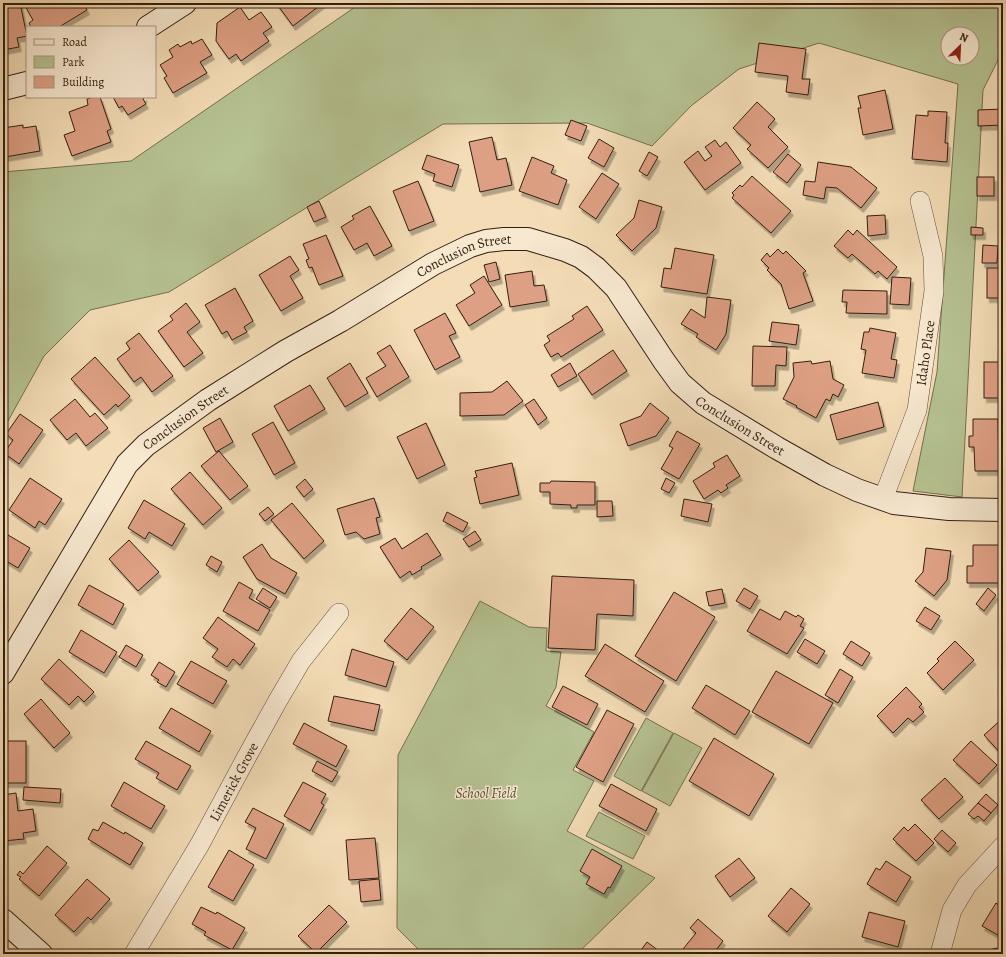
<svg xmlns="http://www.w3.org/2000/svg" width="1006" height="957" font-family="Alegreya,serif">
<defs>
<filter id="shadow"><feDropShadow dx="2.5" dy="4.5" stdDeviation="0" flood-color="#0004"/></filter>
</defs>
<rect width="100%" height="100%" fill="#f3dcb6"/>
<filter id="stains"><feTurbulence type="fractalNoise" baseFrequency=".005" numOctaves="4"/><feColorMatrix values="0 0 0 0 .2 0 0 0 0 .09 0 0 0 0 .02 0 0 0 .5 -.17"/></filter>
<radialGradient id="worn" r=".72"><stop offset=".6" stop-color="#630" stop-opacity="0"/><stop offset="1" stop-color="#630" stop-opacity=".3"/></radialGradient>
<!-- green -->
<g fill="#b6c292" stroke="#747051" fill-rule="evenodd">
<path d="M361 3H1003V50L983 90 962 497 913 491 937 372 958 84 819 43 739 69 691 106 652 146 587 123 443 124 169 292 90 310 44 356 3 430V172L131 161ZM948 34H972V58H948Z"/>
<path d="M480 601 529 627 547 628 546 651 561 652 556 687 546 706 594 732 573 770 594 781 567 831 655 878 577 954H423L397 928 398 755Z"/>
<path d="M646 718 673 733 641 791 614 776Z"/>
<path d="M674 733 702 748 670 806 642 791Z"/>
<path d="M599 812 645 836 633 859 586 836Z"/>
</g>
<!-- building -->
<g fill="#dea084" stroke="#331f10" filter="url(#shadow)">
<path d="M16 3H20L27 36 17 38 19 47 3 50V6Z"/>
<path d="M29 3H83L87 10 59 27H31L29 23 33 20 25 6Z"/>
<path d="M276 3H323L293 26Z"/>
<path d="M240 7 249 20 261 12 272 27 263 33 269 41 241 61 236 54 229 59 216 41 217 23Z"/>
<path d="M202 39 212 55 200 62 207 73 173 93 164 78 167 76 160 65 173 57 169 50 178 44 180 47 191 41 192 44Z"/>
<path d="M759 43 806 49 802 79H810L808 95 786 92 788 76 755 72Z"/>
<path d="M885 90 893 129 863 135 858 108H861L858 96Z"/>
<path d="M93 97H100L111 129 107 131 111 142 72 156 64 135 75 131 69 112 88 105 87 99Z"/>
<path d="M113 97H145L143 99 146 104 128 115 122 106 119 108Z"/>
<path d="M757 102 775 119 768 127 788 147 768 168 747 149 751 145 733 128Z"/>
<path d="M1003 109V125L978 126V110Z"/>
<path d="M928 111 947 112 945 143H948L947 162 912 159 916 115 928 116Z"/>
<path d="M571 120 587 126 581 141 565 135Z"/>
<path d="M23 125V128L36 126 40 151 5 157 3 148V128Z"/>
<path d="M492 137 497 160 506 158 512 185 480 192 469 142Z"/>
<path d="M599 139 614 148 604 167 588 158Z"/>
<path d="M715 140 720 147 726 142 741 163 705 190 684 162 698 151 705 161 712 156 705 147Z"/>
<path d="M649 152 658 157 647 176 639 171Z"/>
<path d="M788 154 801 165 787 183 773 172Z"/>
<path d="M427 155 459 165 452 187 433 181 435 174 422 169Z"/>
<path d="M532 157 554 166 551 173 567 180 558 205 519 191Z"/>
<path d="M818 162 851 167 877 188 861 208 837 188 826 187 824 199 803 195 805 181 815 182Z"/>
<path d="M602 173 619 184 596 219 579 207Z"/>
<path d="M752 176 791 211 771 233 732 198 734 195 732 193 740 185 742 187Z"/>
<rect x="977" y="177" width="17" height="19"/>
<path d="M418 181 434 221 409 231 393 191Z"/>
<path d="M999 197H1003V206H1000Z"/>
<path d="M639 200 662 207 656 228 632 251 616 235 634 218Z"/>
<path d="M319 201 326 217 314 222 307 207Z"/>
<path d="M370 206 392 246 374 256 367 243 354 250 341 227 354 219 352 216Z"/>
<path d="M885 215 886 234 868 236 867 216Z"/>
<path d="M971 227 983 228V235H971Z"/>
<path d="M848 230 853 235 857 230 897 267 887 279 878 271 875 274 852 254 848 258 834 246Z"/>
<path d="M326 235 343 276 319 285 312 267 309 268 306 260 309 259 303 244Z"/>
<path d="M983 245 998 246 997 263H982Z"/>
<path d="M675 248 714 255 707 294 661 287 664 268 671 269Z"/>
<path d="M778 249 783 254 786 251 806 271 803 273 813 301 789 309 781 284 767 270 769 268 761 260 767 253 770 257Z"/>
<path d="M290 256 299 270 290 276 303 298 281 311 259 275Z"/>
<path d="M496 262 500 279 489 282 484 265Z"/>
<rect x="987" y="268" width="16" height="30"/>
<path d="M532 271 534 286 544 285 547 301 510 307 505 275Z"/>
<path d="M484 276 502 305 469 326 456 305 475 293 470 285Z"/>
<path d="M892 277 911 278 909 305 890 304Z"/>
<path d="M235 288 253 321 244 327 247 332 232 340 227 331 222 334 205 305Z"/>
<path d="M843 290 887 291V314L846 313 847 302H842Z"/>
<path d="M707 297 731 300 726 334 716 350 696 337 698 334 681 324 691 309 705 318Z"/>
<path d="M186 303 200 322 187 332 203 353 184 367 158 331 173 320 170 316Z"/>
<path d="M587 306 603 330 561 357 558 353 551 357 544 345 550 341 547 336 574 319 572 316Z"/>
<path d="M445 313 456 333 449 336 460 357 435 370 414 330Z"/>
<path d="M772 322 799 325 796 345 769 341Z"/>
<path d="M870 328 896 333 891 359 897 360 894 378 862 373 866 350 861 349 864 332H869Z"/>
<path d="M139 333 173 376 152 392 141 377 134 382 117 359 130 349 126 343Z"/>
<path d="M390 345 409 377 377 397 366 378 386 366 377 353Z"/>
<path d="M753 346 787 347 786 366 776 365 775 386H752Z"/>
<path d="M613 350 627 371 592 395 578 374Z"/>
<path d="M95 357 130 396 118 407 116 404 104 415 71 379Z"/>
<path d="M811 361 812 364 830 361 833 379 844 385 838 397 833 394 830 401 826 399 816 418 796 407 797 406 783 399 794 377 793 363Z"/>
<rect x="984" y="362" width="19" height="36"/>
<path d="M350 363 368 393 345 407 327 378Z"/>
<path d="M570 363 577 376 558 387 551 375Z"/>
<path d="M507 381 523 401 504 415 460 416V393L492 392Z"/>
<path d="M310 385 325 409 288 431 274 406Z"/>
<path d="M75 399 90 417 95 413 108 428 86 446 76 433 67 440 50 420Z"/>
<path d="M534 399 547 418 538 425 525 405Z"/>
<path d="M878 402 884 427 837 440 830 415Z"/>
<path d="M650 403 669 418 656 436 628 446 620 424 641 416Z"/>
<path d="M20 414 43 430 19 464 4 453 13 440 6 434Z"/>
<path d="M220 418 233 442 216 452 203 428Z"/>
<path d="M973 419H998L999 471H975L974 447H969V436H973Z"/>
<path d="M273 422 295 463 274 475 252 434Z"/>
<path d="M426 423 445 465 417 479 397 437Z"/>
<path d="M677 431 700 444 679 479 661 469 673 448 669 446Z"/>
<path d="M219 451 248 486 230 500 201 466Z"/>
<path d="M727 455 740 476 726 485 728 488 721 493 718 490 704 499 693 481 715 467 713 463Z"/>
<path d="M512 463 519 495 480 504 474 478 477 477 475 471Z"/>
<path d="M190 472 222 508 203 525 171 489Z"/>
<path d="M30 478 62 499 45 525 39 521 35 528 9 510Z"/>
<path d="M666 478 675 483 669 493 661 489Z"/>
<path d="M305 479 313 489 304 497 296 487Z"/>
<path d="M551 481 595 482V505H577V508H571V505L550 504V492H540V483H550Z"/>
<path d="M374 498 380 517 376 518 380 534 364 539 356 532 345 535 337 509Z"/>
<path d="M684 499 712 504 708 522 681 516Z"/>
<path d="M144 500 185 524 172 546 149 532 145 539 128 528Z"/>
<path d="M597 501H612L613 516 597 517Z"/>
<path d="M292 503 324 541 304 559 271 520Z"/>
<path d="M268 507 274 514 265 521 259 514Z"/>
<path d="M447 512 468 523 463 532 443 521Z"/>
<path d="M475 531 481 540 469 547 463 539Z"/>
<path d="M3 532 30 548 18 568 3 559Z"/>
<path d="M427 533 441 555 421 567 422 569 412 575 410 571 400 578 380 547 395 538 402 549Z"/>
<path d="M129 540 159 572 138 591 109 559Z"/>
<path d="M262 544 271 558 297 573 285 594 257 579 243 557Z"/>
<path d="M973 545H999V583H967V566H973Z"/>
<path d="M926 548 951 551 947 580 934 596 915 581 923 572Z"/>
<path d="M211 556 222 562 217 572 206 565Z"/>
<path d="M552 576 634 580 633 616 597 614 595 650 548 648Z"/>
<path d="M239 582 253 590 249 598 270 610 258 631 223 611Z"/>
<path d="M89 585 124 604 113 625 78 605Z"/>
<path d="M263 588 277 597 270 608 256 599Z"/>
<path d="M744 588 758 596 750 609 736 601Z"/>
<path d="M988 588 996 595 984 611 976 604Z"/>
<path d="M722 589 725 603 709 606 706 592Z"/>
<path d="M674 592 715 617 676 681 635 656Z"/>
<path d="M925 607 940 616 931 630 916 621Z"/>
<path d="M411 608 434 627 407 660 384 641Z"/>
<path d="M760 609 780 620 785 611 796 617 798 615 804 619 800 626 804 628 787 654 747 631Z"/>
<path d="M218 617 255 644 240 665 233 659 227 667 212 657 218 649 203 638Z"/>
<path d="M81 630 117 652 104 673 69 652Z"/>
<path d="M805 639 825 651 817 664 797 652Z"/>
<path d="M851 641 870 653 862 666 843 654Z"/>
<path d="M955 641 974 660 943 690 927 673 939 661 937 659Z"/>
<path d="M605 644 664 681 645 712 585 676Z"/>
<path d="M126 645 143 655 136 667 119 657Z"/>
<path d="M352 649 394 662 386 687 345 675Z"/>
<path d="M59 659 94 692 84 702 78 696 69 705 41 679Z"/>
<path d="M191 661 227 681 213 704 177 684Z"/>
<path d="M159 662 175 672 166 687 157 682 159 680 151 675Z"/>
<path d="M840 669 853 677 838 703 825 695Z"/>
<path d="M776 671 833 703 809 744 752 712Z"/>
<path d="M706 685 750 711 735 735 692 708Z"/>
<path d="M563 686 598 704 587 725 552 707Z"/>
<path d="M906 687 922 704 919 707 924 712 913 722 908 718 893 733 877 716Z"/>
<path d="M334 696 380 705 374 731 328 721Z"/>
<path d="M41 699 70 733 54 748 24 714Z"/>
<path d="M171 708 211 731 199 752 159 728Z"/>
<path d="M607 710 634 724 603 782 576 767Z"/>
<path d="M1003 718V756L984 735Z"/>
<path d="M304 723 347 746 336 767 293 744Z"/>
<path d="M714 738 774 774 749 816 689 781Z"/>
<rect x="3" y="741" width="23" height="42"/>
<path d="M146 741 191 766 177 790 156 778 159 773 135 759Z"/>
<path d="M971 741 997 765 979 784 953 760Z"/>
<path d="M317 761 338 772 332 782 312 771Z"/>
<path d="M945 778 963 797 939 819 921 800Z"/>
<path d="M124 782 165 806 151 829 111 806Z"/>
<path d="M303 782 326 794 321 803 324 805 310 831 284 816Z"/>
<path d="M611 784 657 809 646 831 599 806Z"/>
<path d="M24 787 61 789 60 803 23 800Z"/>
<path d="M16 793 18 811 33 809 36 831 23 833 24 839 3 841V795Z"/>
<path d="M986 794 998 805 991 813 978 803Z"/>
<path d="M978 803 991 813 984 821 978 816 974 819 968 814Z"/>
<path d="M253 808 284 824 266 859 246 849 256 828 245 822Z"/>
<path d="M103 822 124 834 125 832 143 843 130 865 88 839 93 829 98 831Z"/>
<path d="M915 824 934 843 916 861 893 839 904 827 908 831Z"/>
<path d="M942 830 956 843 948 852 934 839Z"/>
<path d="M375 838 379 878 349 880 346 840Z"/>
<path d="M47 846 67 863 39 896 19 879 21 877 17 875 20 871 23 874Z"/>
<path d="M592 849 622 866 610 888 608 887 604 894 586 884 590 877 580 871Z"/>
<path d="M229 850 254 865 233 901 208 887Z"/>
<path d="M739 858 755 878 730 897 715 876Z"/>
<path d="M886 861 911 877 896 902 867 884 876 868 880 870Z"/>
<path d="M87 879 110 899 91 920 88 917 74 932 55 915Z"/>
<path d="M379 879 381 900 361 902 359 881Z"/>
<path d="M791 888 810 904 787 932 768 916Z"/>
<path d="M996 903 1003 908V938L982 926Z"/>
<path d="M329 905 347 922 316 953 298 936Z"/>
<path d="M201 907 216 914 217 912 245 928 232 950 204 935 206 932 192 924Z"/>
<path d="M869 912 905 921 898 947 862 937Z"/>
<path d="M698 919 723 941 713 954H679L696 933 690 928Z"/>
<path d="M647 942 663 954H638Z"/>
<path d="M997 948 998 954H972Z"/>
<rect x="173" y="950" width="19" height="4"/>
<path d="M371 951 400 954H371Z"/>
</g>
<g fill="none" stroke-linecap="round" stroke-linejoin="round">
<defs>
<g id="street">
<path id="s1" d="M883 499 917 410 934 291 933 256 920 201"/>
<path id="s2" d="M134 954 200 844 245 760 277 702 301 661 339 613"/>
<path d="M940 954 952 910 967 885 1003 846"/>
</g>
<g id="secondary">
<path d="M148 27 185 3"/>
<path d="M3 89 27 83"/>
<path id="s3" d="M3 673 127 464 146 445 208 400 286 351 340 321 433 264 470 246 486 241 504 239H528L565 250 581 257 596 268 616 288 664 361 680 383 703 403 777 448 825 475 857 490 894 503 949 509 1003 510"/>
<path d="M3 920 41 954"/>
</g>
</defs>
<!-- street casing -->
<use href="#street" stroke="#634e3a" stroke-width="20"/>
<!-- secondary casing -->
<use href="#secondary" stroke="#331f10" stroke-width="24"/>
<!-- street -->
<use href="#street" stroke="#f7e8d0" stroke-width="19"/>
<!-- secondary -->
<use href="#secondary" stroke="#f7e8d0" stroke-width="22"/>
</g>
<g text-anchor="middle" dominant-baseline="central" stroke-width="3" stroke-linejoin="round" paint-order="stroke">
<!-- street labels -->
<g font-size="14" fill="#331f10" stroke="#f7e8d0">
<text stroke="none"><textPath href="#s3" startOffset="642">Conclusion Street</textPath></text>
<text stroke="none"><textPath href="#s1" startOffset="153">Idaho Place</textPath></text>
<text stroke="none"><textPath href="#s3" startOffset="318">Conclusion Street</textPath></text>
<text stroke="none"><textPath href="#s3" startOffset="1001">Conclusion Street</textPath></text>
<text stroke="none"><textPath href="#s2" startOffset="199">Limerick Grove</textPath></text>
</g>
<!-- park labels -->
<g font-size="14" font-style="italic" fill="#5a5037" stroke="#f7e8d0">
<text x="486" y="793">School Field</text>
</g>
</g>
<!-- margin -->
<rect width="1006" height="957" fill="none" stroke="#f3dcb6" stroke-width="16"/>
<rect x="4" y="4" width="998" height="949" fill="none" stroke="#331f10" stroke-width="2"/>
<rect x="8" y="8" width="990" height="941" fill="none" stroke="#331f10"/>
<!-- legend -->
<rect x="26" y="26" width="130" height="72" fill="#f7e8d0" stroke="#a99883"/>
<rect x="34" y="39" width="20" height="6" fill="#f7e8d0" stroke="#a99883"/>
<text x="62" y="46" font-size="12" fill="#331f10">Road</text>
<rect x="34" y="56" width="20" height="12" fill="#b6c292" stroke="#a99883"/>
<text x="62" y="66" font-size="12" fill="#331f10">Park</text>
<rect x="34" y="76" width="20" height="12" fill="#dea084" stroke="#a99883"/>
<text x="62" y="86" font-size="12" fill="#331f10">Building</text>
<!-- north arrow -->
<g transform="translate(960 46) rotate(24)"><circle r="19" fill="#f7e8d0" stroke="#a99883"/>
<path d="M0-3L7 15L0 10L-7 15Z" fill="#8f2418"/>
<text y="-6" font-size="11" font-weight="bold" text-anchor="middle" fill="#331f10">N</text>
</g>
<rect width="100%" height="100%" filter="url(#stains)"/>
<rect width="100%" height="100%" fill="url(#worn)"/>
</svg>
